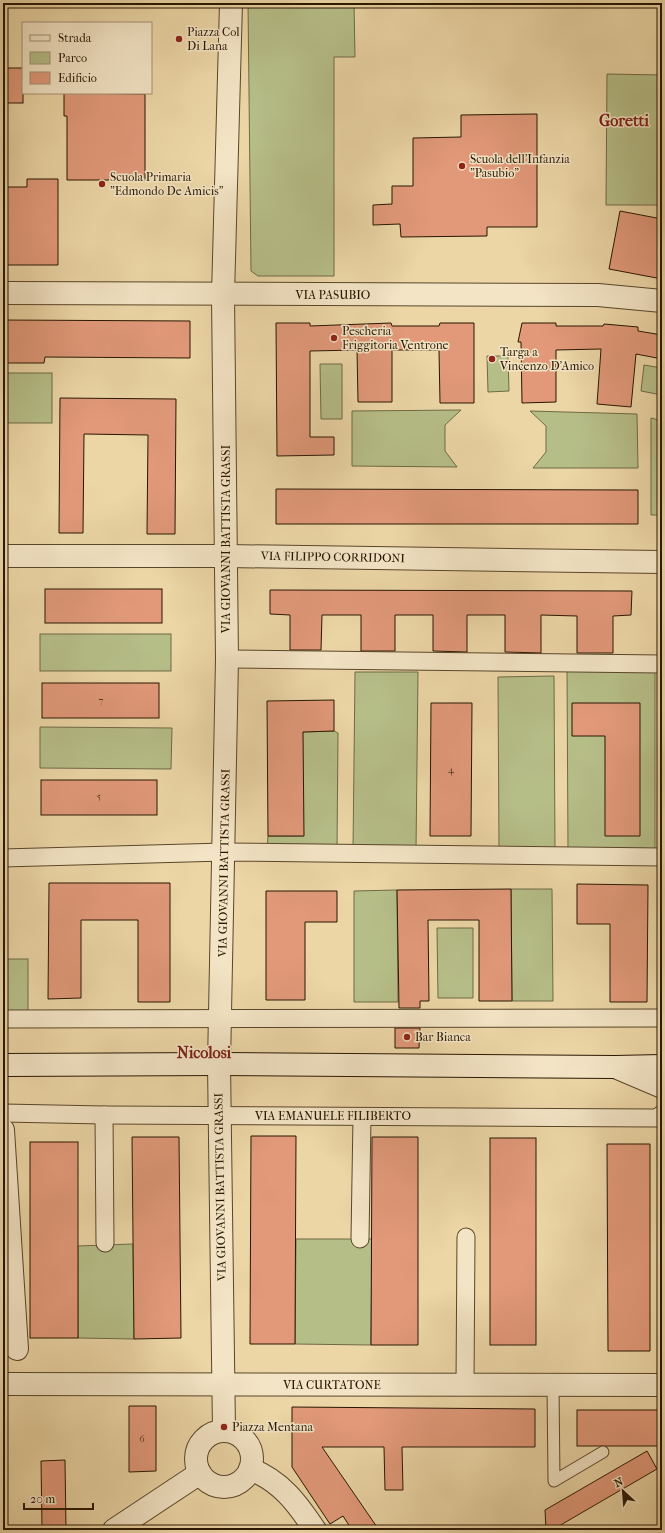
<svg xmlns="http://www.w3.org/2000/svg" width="665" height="1533" font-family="'IM FELL French Canon',serif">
<rect width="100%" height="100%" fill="#ecd6a6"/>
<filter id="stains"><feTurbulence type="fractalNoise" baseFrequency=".005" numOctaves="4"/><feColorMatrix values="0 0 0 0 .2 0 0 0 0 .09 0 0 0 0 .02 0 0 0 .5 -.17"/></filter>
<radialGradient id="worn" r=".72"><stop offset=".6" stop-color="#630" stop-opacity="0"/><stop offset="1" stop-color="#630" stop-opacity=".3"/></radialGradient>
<!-- green -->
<g fill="#b6be88" stroke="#6f6a44">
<path d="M248 3H354L355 57H334V276H258L251 271Z"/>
<path d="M607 74 662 75V205H606Z"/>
<path d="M487 356H508L509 391 488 392Z"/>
<path d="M320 364H342V419H321Z"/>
<path d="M644 365 662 368V395L641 391Z"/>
<rect x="3" y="373" width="49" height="50"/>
<path d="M461 410 445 425V451L457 467 352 466V411Z"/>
<path d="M530 411 637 414 638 468H533L546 452V426Z"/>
<path d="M651 418 662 421V515H651Z"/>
<rect x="40" y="634" width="131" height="37"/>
<path d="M655 668V851H568L567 669Z"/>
<path d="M355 672H418L416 851 353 850Z"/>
<path d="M554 676 555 850H499L498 677Z"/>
<path d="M40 727 172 728 171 769 40 768Z"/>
<path d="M334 731 338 733 337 850H267L268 836H303L302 732Z"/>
<path d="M511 889H552L553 1001H512Z"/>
<path d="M397 890 398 1002H354V891Z"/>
<path d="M437 928H473V998H438Z"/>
<rect x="3" y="959" width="25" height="56"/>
<path d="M296 1239H372L371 1345 295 1344Z"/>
<path d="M133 1244 134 1339 78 1338V1246Z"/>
</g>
<!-- building -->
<g fill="#e19979" stroke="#281601">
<rect x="3" y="68" width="20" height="35"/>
<path d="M64 93 145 94V180H67V116H64Z"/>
<path d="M537 114V227H487V236L401 237 400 224 373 225V205L392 204V186H413V138L461 137V115Z"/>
<path d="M27 179H58V265H3V187H27Z"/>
<path d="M620 211 662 219V279L609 269Z"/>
<path d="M3 320 190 321V358L45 357 44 363H3Z"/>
<path d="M276 323H310V326L391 323 392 326H439L440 323H474V403H440L439 350H392V402H358L357 350 310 351V437H334V455L277 456Z"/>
<path d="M522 323H556V326H603L604 324 638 327V331L662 335V359L636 354 631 407 597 404 601 349 556 350V402L522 403 521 342H518Z"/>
<path d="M60 398 176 399 175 534H147L148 435 84 434 83 533H59Z"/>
<path d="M276 489 638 490V524H276Z"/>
<rect x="45" y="589" width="117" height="34"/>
<path d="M270 590 632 591 631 615 613 616V653H577V616L541 615V653L505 652V615H467V652L433 651V615H395V651H361V615H322L321 650H290V615L270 614Z"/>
<rect x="42" y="683" width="117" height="35"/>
<path d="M334 700V731L303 732 304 836H268L267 701Z"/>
<path d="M431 703H472L471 836H430Z"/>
<path d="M572 703H640V836H605V736H572Z"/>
<rect x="41" y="780" width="116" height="35"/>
<path d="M49 883H170V1002H138V920H81V998L48 999Z"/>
<path d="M577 884 648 885 647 1002H610V924H577Z"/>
<path d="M511 889 512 1001H479V920H428L429 1001H420V1008H399L397 890Z"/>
<path d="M266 891H337V922H305V1000H266Z"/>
<path d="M395 1028H420L419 1048H395Z"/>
<path d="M251 1136H296L295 1344H250Z"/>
<path d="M132 1137H179L181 1338 134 1339Z"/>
<path d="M372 1137H418V1345H371Z"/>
<rect x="490" y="1138" width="46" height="207"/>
<rect x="30" y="1142" width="48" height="196"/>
<path d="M607 1144H650V1351H608Z"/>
<path d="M129 1406H156V1471L129 1472Z"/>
<path d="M292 1407 535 1409V1447H402L403 1490H385L384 1447H322L379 1530H352L343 1516 330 1524 292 1467Z"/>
<rect x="577" y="1410" width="85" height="36"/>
<path d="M647 1451 657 1469 552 1530H546L545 1510Z"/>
<path d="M65 1460 66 1529H42L41 1461Z"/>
</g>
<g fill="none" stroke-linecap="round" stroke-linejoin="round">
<defs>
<path id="service" d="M553 1385 554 1481 603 1452"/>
<g id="pedestrian">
<path d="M227 659 662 664"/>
<path d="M3 858 224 852 662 857"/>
<path d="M3 1019 662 1018"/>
<path d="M3 1113 104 1115 657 1118 662 1114"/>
<path d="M104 1115 105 1243"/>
<path d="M360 1239 362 1117"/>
<path d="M465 1385 466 1237"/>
</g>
<g id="minor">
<path d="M3 293 598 295 662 301"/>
<path d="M3 556H227L662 562"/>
<path d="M3 1130 17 1349"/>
<path d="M3 1384 662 1385"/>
<path d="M224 1431 219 1064 227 659 223 295 231 3"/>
<circle cx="224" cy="1459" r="28"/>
<path d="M250 1469C281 1481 297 1503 315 1530"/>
<path d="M114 1530 200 1473"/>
</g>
<path id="tertiary" d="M615 1067 662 1087"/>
<path id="secondary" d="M3 1065 219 1064 615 1067 662 1066"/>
</defs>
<!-- service casing -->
<use href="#service" stroke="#59462a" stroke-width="13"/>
<!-- pedestrian casing -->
<use href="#pedestrian" stroke="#59462a" stroke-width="19"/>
<!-- minor casing -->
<use href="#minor" stroke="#59462a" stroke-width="24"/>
<!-- tertiary casing -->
<use href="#tertiary" stroke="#59462a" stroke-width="24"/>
<!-- secondary casing -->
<use href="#secondary" stroke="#281601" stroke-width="24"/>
<!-- service -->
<use href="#service" stroke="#f3e4c5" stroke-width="11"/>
<!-- pedestrian -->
<use href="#pedestrian" stroke="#f3e4c5" stroke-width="17"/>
<!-- minor -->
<use href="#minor" stroke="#f3e4c5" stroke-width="22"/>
<!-- tertiary -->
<use href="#tertiary" stroke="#f3e4c5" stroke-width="22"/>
<!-- secondary -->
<use href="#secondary" stroke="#f3e4c5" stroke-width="22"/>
</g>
<!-- markers -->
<g fill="#8f2418" stroke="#f3e4c5" stroke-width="1.5">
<circle cx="179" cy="39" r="4"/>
<circle cx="462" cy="166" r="4"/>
<circle cx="102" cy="184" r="4"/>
<circle cx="334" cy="338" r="4"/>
<circle cx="492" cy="359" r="4"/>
<circle cx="407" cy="1037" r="4"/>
<circle cx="224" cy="1427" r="4"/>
</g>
<g text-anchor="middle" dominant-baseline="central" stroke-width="3" stroke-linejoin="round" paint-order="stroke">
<!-- number labels -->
<g font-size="10" fill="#56371f">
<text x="101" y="701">7</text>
<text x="451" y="770">4</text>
<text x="99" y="797">5</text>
<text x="142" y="1439">6</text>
</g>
<!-- poi labels -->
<g font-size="12" fill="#281601" stroke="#f3e4c5" text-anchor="start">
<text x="187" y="32">Piazza Col<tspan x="187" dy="14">Di Lana</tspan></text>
<text x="470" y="159">Scuola dell'Infanzia<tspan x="470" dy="14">"Pasubio"</tspan></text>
<text x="110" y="177">Scuola Primaria<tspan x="110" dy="14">"Edmondo De Amicis"</tspan></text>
<text x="342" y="331">Pescheria<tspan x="342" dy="14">Friggitoria Ventrone</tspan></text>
<text x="500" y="352">Targa a<tspan x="500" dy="14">Vincenzo D'Amico</tspan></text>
<text x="415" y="1037">Bar Bianca</text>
<text x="232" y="1427">Piazza Mentana</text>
</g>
<!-- street labels -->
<g font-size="12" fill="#281601" stroke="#f3e4c5">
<text x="333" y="295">VIA PASUBIO</text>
<text transform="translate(226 539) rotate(-90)">VIA GIOVANNI BATTISTA GRASSI</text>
<text transform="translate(333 557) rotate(1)">VIA FILIPPO CORRIDONI</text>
<text transform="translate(224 863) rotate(-89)">VIA GIOVANNI BATTISTA GRASSI</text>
<text x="333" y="1116">VIA EMANUELE FILIBERTO</text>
<text transform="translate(220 1187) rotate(-91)">VIA GIOVANNI BATTISTA GRASSI</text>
<text x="332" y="1385">VIA CURTATONE</text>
</g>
<!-- district labels -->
<g font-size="16" font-weight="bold" fill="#7a1f14" stroke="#f3e4c5">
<text x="624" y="120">Goretti</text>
<text x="204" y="1052">Nicolosi</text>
</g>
</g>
<!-- margin -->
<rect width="665" height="1533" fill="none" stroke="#ecd6a6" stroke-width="16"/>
<rect x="4" y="4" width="657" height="1525" fill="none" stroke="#281601" stroke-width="2"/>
<rect x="8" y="8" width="649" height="1517" fill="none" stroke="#281601"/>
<!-- legend -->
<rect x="22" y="22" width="130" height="72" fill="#f3e4c5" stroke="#a29277"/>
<rect x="30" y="35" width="20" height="6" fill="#f3e4c5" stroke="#a29277"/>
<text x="58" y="42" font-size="12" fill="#281601">Strada</text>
<rect x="30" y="52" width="20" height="12" fill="#b6be88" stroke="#a29277"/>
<text x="58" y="62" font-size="12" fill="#281601">Parco</text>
<rect x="30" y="72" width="20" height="12" fill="#e19979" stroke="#a29277"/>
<text x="58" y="82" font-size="12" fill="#281601">Edificio</text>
<!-- north arrow -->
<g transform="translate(623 1491) rotate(334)" stroke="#f3e4c5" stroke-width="3" paint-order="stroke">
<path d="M0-3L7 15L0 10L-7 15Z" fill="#281601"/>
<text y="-6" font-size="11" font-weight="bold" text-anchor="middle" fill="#281601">N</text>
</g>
<!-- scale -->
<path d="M24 1503v6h69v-6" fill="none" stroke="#281601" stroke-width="2"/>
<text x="30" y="1503" font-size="12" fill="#281601" stroke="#f3e4c5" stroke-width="3" paint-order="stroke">20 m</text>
<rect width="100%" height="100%" filter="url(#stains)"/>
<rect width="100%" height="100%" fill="url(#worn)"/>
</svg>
